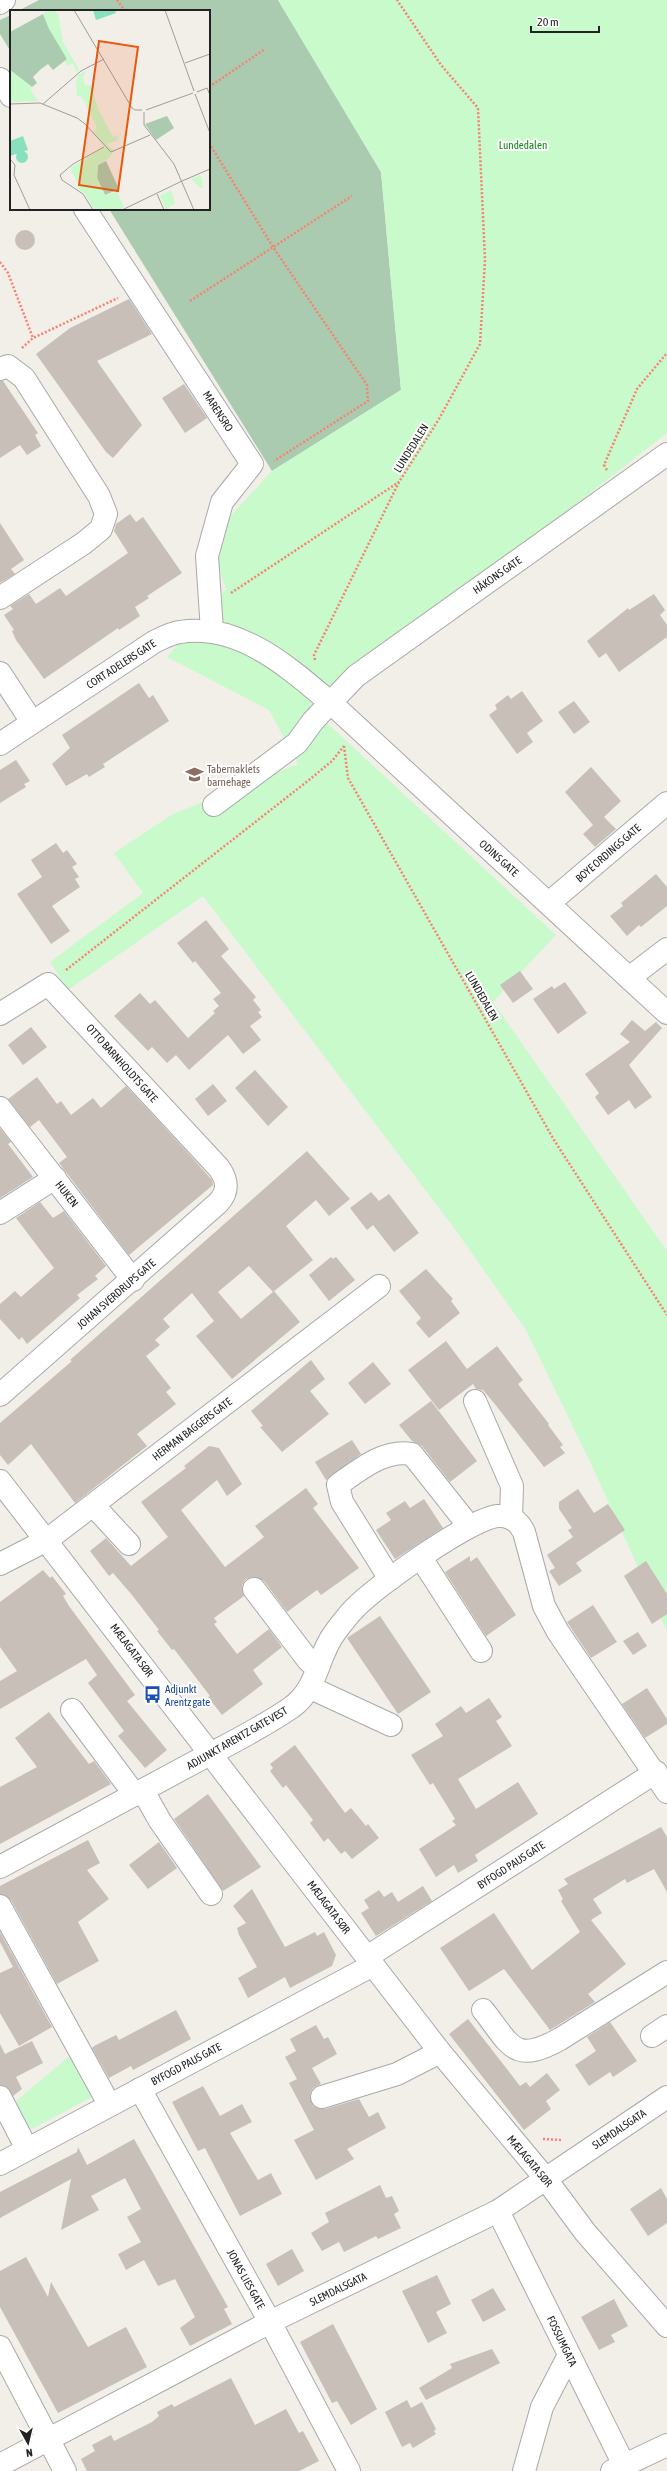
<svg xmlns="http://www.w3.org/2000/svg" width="667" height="2471" font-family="'Asap Condensed',sans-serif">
<rect width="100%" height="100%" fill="#f2efe9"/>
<!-- cemetery -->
<g fill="#aacbaf">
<path d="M39 0H278L381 172 401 390 272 471 109 209H209V11H18Z"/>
<path d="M11 15V52L0 34V20Z"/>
</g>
<!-- park -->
<g fill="#c8facc">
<path d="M278 0H667V433L313 710 556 935 493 1002 667 1251V1631L592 1466 526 1330 454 1228 203 896 68 990 50 962 143 893 114 853 173 814 298 764 269 710 167 657 226 589 215 556 224 523 272 471 401 390 381 172Z"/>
<path d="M71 2055 94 2096 28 2131 16 2101Z"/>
</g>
<!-- building -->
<g fill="#c7bfb8">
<circle cx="25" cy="240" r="10"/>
<path d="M129 299 152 334 97 361 142 425 113 458 106 452 36 354 70 328Z"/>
<path d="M0 381H3L38 433 35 435 41 446 27 455 20 445 0 458Z"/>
<path d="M184 384 207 418 185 433 162 398Z"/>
<path d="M130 514 136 522 143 517 182 573 147 596 149 598 135 607 140 616 119 630 118 628 44 679 16 640 12 631 14 630 4 615 13 609 10 606 29 594 36 604 60 588 66 596 128 553 114 531 116 524Z"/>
<path d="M0 523 24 560 11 569 15 574 0 583Z"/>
<path d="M654 594 665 610 660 615 667 625V637L619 672 606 653 599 658 587 641 628 608 629 610Z"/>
<path d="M139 683 149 698 153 695 169 721 103 764 105 767 89 777 87 774 66 786 52 764 70 748 62 735Z"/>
<path d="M522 691 543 721 527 733 533 742 517 754 489 715 497 709 495 705 508 695 511 699Z"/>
<path d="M574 701 590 722 574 734 558 712Z"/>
<path d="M16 760 30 781 24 784 26 787 0 803V770Z"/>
<path d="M591 767 621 801 604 817 616 829 595 847 583 834 593 825 565 792Z"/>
<path d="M56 843 63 853 67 850 77 864 72 867 79 877 75 879 80 887 52 906 70 931 51 944 17 894 42 877 31 860Z"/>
<path d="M656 874 667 887V906L641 927 639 925 627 936 610 916 623 906 621 903Z"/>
<path d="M206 920 229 949 221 956 256 997 253 1000 261 1010 258 1012 262 1017 250 1026 261 1040 243 1054 228 1035 189 1070 176 1055 167 1063 152 1047 148 1051 114 1016 140 993 150 1004 155 1000 188 1038 215 1013 213 1011 219 1006 213 999 221 993 195 961 193 963 177 943Z"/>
<path d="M520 971 533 989 513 1003 500 985Z"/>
<path d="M565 982 587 1013 558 1034 533 999 552 986 554 989Z"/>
<path d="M632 1020 645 1031 656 1022 662 1028 629 1065 652 1097 635 1109 629 1100 608 1115 595 1097 599 1093 585 1074 630 1042 620 1034Z"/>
<path d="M31 1027 47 1047 23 1065 8 1045Z"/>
<path d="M255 1070 288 1107 268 1126 235 1088Z"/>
<path d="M37 1077 57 1104 61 1101 71 1115 93 1098 101 1108 126 1086 188 1153 212 1180 213 1185 129 1255 59 1163 67 1157 39 1120 30 1127 8 1099Z"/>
<path d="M213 1084 227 1101 208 1116 195 1099Z"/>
<path d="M0 1128 11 1142 8 1144 33 1177 0 1198Z"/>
<path d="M307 1151 350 1199 329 1216 316 1200 286 1226 313 1260 273 1292 249 1266 218 1292 241 1319 274 1291 300 1322 232 1379 196 1336 214 1321 192 1293 163 1319 170 1327 155 1340 160 1345 146 1356 171 1388 166 1392 176 1404 137 1434 147 1446 75 1503 31 1444 8 1465 0 1455V1423L72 1361 70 1360Z"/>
<path d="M371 1192 379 1201 389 1194 419 1233 394 1252 373 1225 367 1230 350 1208Z"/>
<path d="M40 1202 53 1218 64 1211 106 1266 95 1276 98 1279 77 1295 80 1298 27 1344 22 1337 19 1340 0 1319V1304L15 1291 21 1297 54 1268 16 1218Z"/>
<path d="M331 1257 333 1259 336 1257 355 1280 329 1301 309 1275Z"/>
<path d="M426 1269 453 1299 451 1301 460 1313 429 1338 416 1323 421 1318 399 1291Z"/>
<path d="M446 1341 467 1369 497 1346 523 1380 518 1384 549 1424 548 1425 563 1445 560 1447 565 1453 544 1467 494 1403 483 1390 476 1389 473 1384 439 1410 408 1370Z"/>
<path d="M311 1360 325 1379 310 1391 329 1414 282 1452 260 1427 263 1426 251 1411Z"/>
<path d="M373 1362 391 1384 365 1404 348 1383Z"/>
<path d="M431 1401 477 1461 450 1482 422 1446 412 1441 399 1425Z"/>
<path d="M352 1440 361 1454 326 1480 315 1462Z"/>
<path d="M209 1446 219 1448 242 1484 227 1496 217 1480 181 1510 225 1567 264 1537 255 1526 306 1488 318 1504 313 1508 359 1568 321 1595 317 1590 287 1612 264 1581 253 1577 246 1579 242 1585 244 1596 214 1618 217 1622 214 1624 237 1654 269 1629 282 1647 253 1670 263 1684 222 1715 208 1697 210 1696 174 1649 172 1650 157 1631 159 1630 132 1595 113 1573 109 1576 90 1551 106 1538 131 1566 168 1537 141 1502 186 1468 184 1466Z"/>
<path d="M578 1489 594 1513 608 1504 625 1530 576 1563 582 1571 559 1586 549 1571 555 1568 547 1555 573 1537 568 1530 572 1528 559 1509V1502Z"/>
<path d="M424 1499 443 1528 395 1559 376 1530 391 1520 386 1513 405 1501 410 1508Z"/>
<path d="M470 1556V1562L477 1557 516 1615 486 1636 445 1572Z"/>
<path d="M646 1561 667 1594V1614L652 1624 624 1576Z"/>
<path d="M43 1570 50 1578 52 1576 66 1594 63 1596 69 1606 135 1695 127 1701 167 1750 145 1768 118 1736 124 1731 88 1683 97 1675 86 1659 0 1709V1681L17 1671 0 1647V1602Z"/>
<path d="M593 1605 617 1642 591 1658 567 1622Z"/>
<path d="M380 1616 431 1692 398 1714 347 1638Z"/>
<path d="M638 1632 647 1646 633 1655 623 1641Z"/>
<path d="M647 1688 667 1719V1724L645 1738 622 1704Z"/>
<path d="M489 1698 502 1717 496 1721 512 1746 458 1779 476 1809 518 1782 538 1814 475 1855 478 1861 458 1873 454 1865 436 1877 419 1849 456 1825 452 1821 455 1819 433 1783 430 1785 411 1755 443 1736 435 1724 461 1706 466 1713Z"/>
<path d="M49 1712 89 1764 94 1761 111 1784 0 1844V1787L37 1767 15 1738Z"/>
<path d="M295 1745 345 1813 351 1808 366 1826 368 1824 379 1838 352 1859 345 1851 341 1854 328 1838 324 1842 310 1823 313 1820 286 1785 283 1788 270 1771 273 1768 270 1764Z"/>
<path d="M208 1794 261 1867 223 1891 174 1819Z"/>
<path d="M661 1827 667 1837V1892L654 1869 627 1883 625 1879 593 1899 602 1913 591 1920 626 1964 588 1994 595 2002 550 2030 504 1969 469 1991 440 1948 494 1913 532 1970 580 1932 561 1901 563 1899 558 1890 568 1884 564 1879Z"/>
<path d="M88 1840 100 1863 87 1870 109 1899 78 1922 99 1961 57 1984 11 1900 0 1894V1886Z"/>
<path d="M159 1842 177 1868 148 1889 129 1865Z"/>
<path d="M423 1886 432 1901 376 1936 361 1913 369 1908 364 1900 379 1890 384 1897 392 1892 398 1902Z"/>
<path d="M252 1889 285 1947 315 1932 317 1936 324 1932 336 1955 332 1966 290 1988 285 1977 248 1998 238 1978 257 1967 239 1935 237 1928 246 1923 233 1906Z"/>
<path d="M0 1932 52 2027 19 2046 0 2013V1973L13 1967 0 1942Z"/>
<path d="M176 2010 191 2039 133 2070 131 2066 109 2078 92 2048 94 2046 116 2035 119 2040Z"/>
<path d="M468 2019 520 2086 526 2082 530 2087 547 2073 560 2090 546 2101 551 2109 524 2130 449 2034Z"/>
<path d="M610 2022 637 2061 613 2077 610 2072 589 2086 575 2065 596 2051 587 2037Z"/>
<path d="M316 2025 324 2039 328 2037 337 2054 312 2068 321 2084 313 2088 310 2094 313 2106 325 2109 359 2099 369 2117 378 2112 386 2128 347 2149 354 2159 316 2180 294 2140 314 2130 289 2083 297 2079 285 2057 296 2051 290 2039Z"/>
<path d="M32 2041 43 2063 16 2077 22 2089 13 2096 7 2087 0 2085V2044L5 2054Z"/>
<path d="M203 2086 220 2116 242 2104 252 2122 230 2133 258 2180 271 2173 282 2194 240 2216 205 2148 198 2151 172 2102Z"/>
<path d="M134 2139 228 2307 224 2309 232 2324 190 2346 180 2328 195 2317 175 2279 158 2286 144 2260 126 2270 118 2254 141 2242 127 2217 141 2209 125 2178 91 2196 99 2210 61 2230 71 2179 0 2218V2192L77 2152 78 2147 87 2165Z"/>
<path d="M380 2185 386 2198 392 2196 399 2211 394 2214 401 2228 378 2239 376 2236 344 2252 339 2242 322 2251 311 2233 329 2222 325 2213Z"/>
<path d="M661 2188 667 2199V2223L648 2236 630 2209Z"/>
<path d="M292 2249 304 2271 278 2286 266 2264Z"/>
<path d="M26 2257 48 2297 51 2282 88 2347 126 2327 147 2367 58 2413 0 2307V2271Z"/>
<path d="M437 2275 451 2304 436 2312 447 2333 428 2343 402 2291Z"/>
<path d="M493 2288 506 2310 483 2322 471 2300Z"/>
<path d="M614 2299 628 2326 611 2335 615 2342 599 2350 581 2317Z"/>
<path d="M333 2324 377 2409 351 2425 337 2401 332 2403 300 2342Z"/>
<path d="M492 2349 500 2363 426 2400 419 2388 452 2368 450 2364Z"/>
<path d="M231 2378 255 2425 286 2409 299 2433 303 2431 319 2461 299 2471H87L81 2459 95 2451 92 2445 111 2435 114 2441 152 2422 159 2416 157 2412 172 2404 174 2407Z"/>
<path d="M407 2400 411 2408 422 2402 436 2429 434 2431 436 2434 413 2448 410 2443 402 2447 385 2412Z"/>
</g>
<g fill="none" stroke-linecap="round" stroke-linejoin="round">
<defs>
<g id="minor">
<path d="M0 3 4 0"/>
<path d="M0 79 11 96"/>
<path d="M85 209 252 464 222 502 207 556 212 631"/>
<path d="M0 369 8 366 24 378 99 496 106 514 101 529 84 543 0 598"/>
<path d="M0 673 32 722"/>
<path d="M0 744 154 642C162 638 171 633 180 632 240 623 288 667 331 703L667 1013"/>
<path d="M214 805 297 743 313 721 356 676 667 454"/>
<path d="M549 903 667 803"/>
<path d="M629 978 667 949"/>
<path d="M0 1014 48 984 219 1168C228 1181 229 1191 218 1203L0 1395"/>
<path d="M0 1108 133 1280"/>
<path d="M0 1213 55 1178"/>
<path d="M475 1401 512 1486 511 1518"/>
<path d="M0 1481 440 2052 545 2178 585 2232 667 2326"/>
<path d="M93 1505 129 1544"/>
<path d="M421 1558 481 1651"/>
<path d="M0 1564 47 1540 379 1286"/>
<path d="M390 1579 342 1502 338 1485C359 1470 384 1449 412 1454L469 1526"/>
<path d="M254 1589 308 1660 317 1668"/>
<path d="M311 1688 391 1725"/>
<path d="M72 1710 135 1795"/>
<path d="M143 1791 160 1821 211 1894"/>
<path d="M0 1867C65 1832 130 1797 195 1762 227 1745 262 1728 292 1707 319 1687 317 1655 336 1631 342 1623 348 1615 355 1608 376 1586 471 1518 498 1516 511 1515 519 1522 524 1532L544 1606 558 1632 667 1792"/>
<path d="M0 1906 109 2104"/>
<path d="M367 1957 656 1772"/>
<path d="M483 2010C511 2045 513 2065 560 2039L667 1972"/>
<path d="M652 2036 667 2026"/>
<path d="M140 2089 270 2322 349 2471"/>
<path d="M0 2097 27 2149"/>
<path d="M322 2097 397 2074 440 2052"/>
<path d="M0 2164 373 1965"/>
<path d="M498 2211 627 2471"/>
<path d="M0 2347 65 2471"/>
<path d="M0 2465 270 2322 498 2211 667 2097"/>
<path d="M524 2471 542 2407 569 2355"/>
<path d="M612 2471 667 2445"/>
</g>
</defs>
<!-- minor casing -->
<use href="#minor" stroke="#a9a9a9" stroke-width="24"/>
<!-- path -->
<g stroke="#fa8072" stroke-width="2.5" stroke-dasharray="2 2" stroke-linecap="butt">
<path d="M117 0 125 11"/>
<path d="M209 87 265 49"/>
<path d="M209 143 273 247 367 385 368 401 274 461"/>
<path d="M0 262 8 273 33 338"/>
<path d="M190 301 352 196"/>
<path d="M22 348 33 338 118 298"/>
<path d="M607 470 604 465 637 389 667 353"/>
<path d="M231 593 399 482"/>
<path d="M315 660 314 655 399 482 439 419 480 344 485 260 478 108 441 65 397 0"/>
<path d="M344 746 348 778 554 1140 667 1315"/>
<path d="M66 970 309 780 332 761 344 746"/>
<path d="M543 2139 562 2140"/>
</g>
<!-- minor -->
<use href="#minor" stroke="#fff" stroke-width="22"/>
</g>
<!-- icons -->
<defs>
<symbol id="school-bare" viewBox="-9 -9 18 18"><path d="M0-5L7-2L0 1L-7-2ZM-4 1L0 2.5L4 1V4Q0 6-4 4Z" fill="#8d6e63" stroke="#fff" stroke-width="2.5" paint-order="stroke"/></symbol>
<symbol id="bus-bare" viewBox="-9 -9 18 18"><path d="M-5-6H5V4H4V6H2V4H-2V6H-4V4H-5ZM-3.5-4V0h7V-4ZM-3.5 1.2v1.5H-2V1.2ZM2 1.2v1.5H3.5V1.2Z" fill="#1a4fb4" stroke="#fff" stroke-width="2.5" paint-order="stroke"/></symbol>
</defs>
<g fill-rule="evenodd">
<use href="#school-bare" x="182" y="762" width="25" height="25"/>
<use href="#bus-bare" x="140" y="1682" width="25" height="25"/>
</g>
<g text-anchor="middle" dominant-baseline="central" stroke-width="4" stroke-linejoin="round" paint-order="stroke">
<!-- park labels -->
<g font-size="11" fill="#0c8416" stroke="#fff">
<text x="523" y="145">Lundedalen</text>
</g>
<!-- street labels -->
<g font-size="11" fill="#222" stroke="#fff">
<text transform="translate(218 411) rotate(57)">MARENSRO</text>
<text transform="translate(411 448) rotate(-58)">LUNDEDALEN</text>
<text transform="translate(497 575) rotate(-35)">HÅKONS GATE</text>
<text transform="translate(121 664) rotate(-33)">CORT ADELERS GATE</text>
<text transform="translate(608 853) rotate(-41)">BOYE ORDINGS GATE</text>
<text transform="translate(499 858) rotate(42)">ODINS GATE</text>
<text transform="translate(482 996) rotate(60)">LUNDEDALEN</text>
<text transform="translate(122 1063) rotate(48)">OTTO BARNHOLDTS GATE</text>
<text transform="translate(67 1194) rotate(52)">HUKEN</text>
<text transform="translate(116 1294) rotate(-41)">JOHAN SVERDRUPS GATE</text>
<text transform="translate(192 1429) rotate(-37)">HERMAN BAGGERS GATE</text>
<text transform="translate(132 1650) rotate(53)">MÆLAGATA SØR</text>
<text transform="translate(237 1738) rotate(-30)">ADJUNKT ARENTZ GATE VEST</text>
<text transform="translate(511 1865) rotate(-33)">BYFOGD PAUS GATE</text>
<text transform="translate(329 1907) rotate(53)">MÆLAGATA SØR</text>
<text transform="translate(186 2064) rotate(-28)">BYFOGD PAUS GATE</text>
<text transform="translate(619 2129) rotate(-34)">SLEMDALSGATA</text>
<text transform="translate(530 2161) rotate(50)">MÆLAGATA SØR</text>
<text transform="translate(246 2279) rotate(61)">JONAS LIES GATE</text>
<text transform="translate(338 2289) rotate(-26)">SLEMDALSGATA</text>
<text transform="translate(562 2341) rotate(64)">FOSSUMGATA</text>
</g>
<!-- education labels -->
<g font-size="11" fill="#785e54" stroke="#fff" text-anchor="start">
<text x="207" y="769">Tabernaklets<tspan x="207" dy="13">barnehage</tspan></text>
</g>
<!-- transit labels -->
<g font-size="11" fill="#164399" stroke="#fff" text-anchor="start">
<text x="165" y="1689">Adjunkt<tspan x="165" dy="13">Arentz gate</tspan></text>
</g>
</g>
<!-- overview -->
<g transform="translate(10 10)">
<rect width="200" height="200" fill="#f2efe9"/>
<path d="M33 4 57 49 43 60 38 54 31 59 23 67 27 73 22 77 0 60V22ZM157 106 164 118 146 130 135 114ZM96 151 109 179 95 185 87 168 88 155Z" fill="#aacbaf"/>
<path d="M37 0H44L48 4 53 32 69 60 66 62 63 53 58 56 55 51 57 49 39 19 33 4ZM0 60 22 77 20 79 28 91 0 92ZM76 61 73 68 75 75H81L88 99 103 127 113 124 107 127 108 130 97 134 104 141 99 148 88 155 87 168 95 185 107 182 114 197 109 200H86L82 197 75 184 67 178 69 175 60 158 95 137 83 122 87 118 72 87 67 86 66 72 68 65ZM191 165 193 178H191L181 169ZM161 180 165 193 156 200 150 186Z" fill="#c8facc"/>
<path d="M83 0H105L106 3 86 10ZM13 126 18 140 0 146V131ZM6 147a6 6 0 1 1 12 0a6 6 0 1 1-12 0Z" fill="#88e0be"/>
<path fill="none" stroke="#9f9d99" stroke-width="1" d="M64 0 122 98 125 100H132M155 0 184 81M175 53 200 44M187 82 197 78 200 85M185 84 200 123M0 94 30 93 67 108 74 113 101 142 140 125M33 94 71 61 94 49M136 100 183 83M134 102V115L164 154 184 200M0 149 5 155 4 165 20 200M172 171 200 159M147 184 154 200M83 200 73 184 52 170 50 165 63 154 94 137M112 200 172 171"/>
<path fill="#e8590c" fill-opacity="0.15" stroke="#e8590c" stroke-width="2" d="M89 31 128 37 108 181 69 175Z"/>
<rect width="200" height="200" fill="none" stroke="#222" stroke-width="2"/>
</g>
<!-- north arrow -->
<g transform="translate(28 2443) rotate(172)" stroke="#ffffff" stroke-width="3" paint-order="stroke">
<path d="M0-3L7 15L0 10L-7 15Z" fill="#222222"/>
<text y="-6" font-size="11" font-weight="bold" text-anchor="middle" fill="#222222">N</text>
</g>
<!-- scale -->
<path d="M531 26v6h68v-6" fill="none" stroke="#222222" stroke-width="2"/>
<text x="537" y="26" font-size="12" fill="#222222" stroke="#ffffff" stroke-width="3" paint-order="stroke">20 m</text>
</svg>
